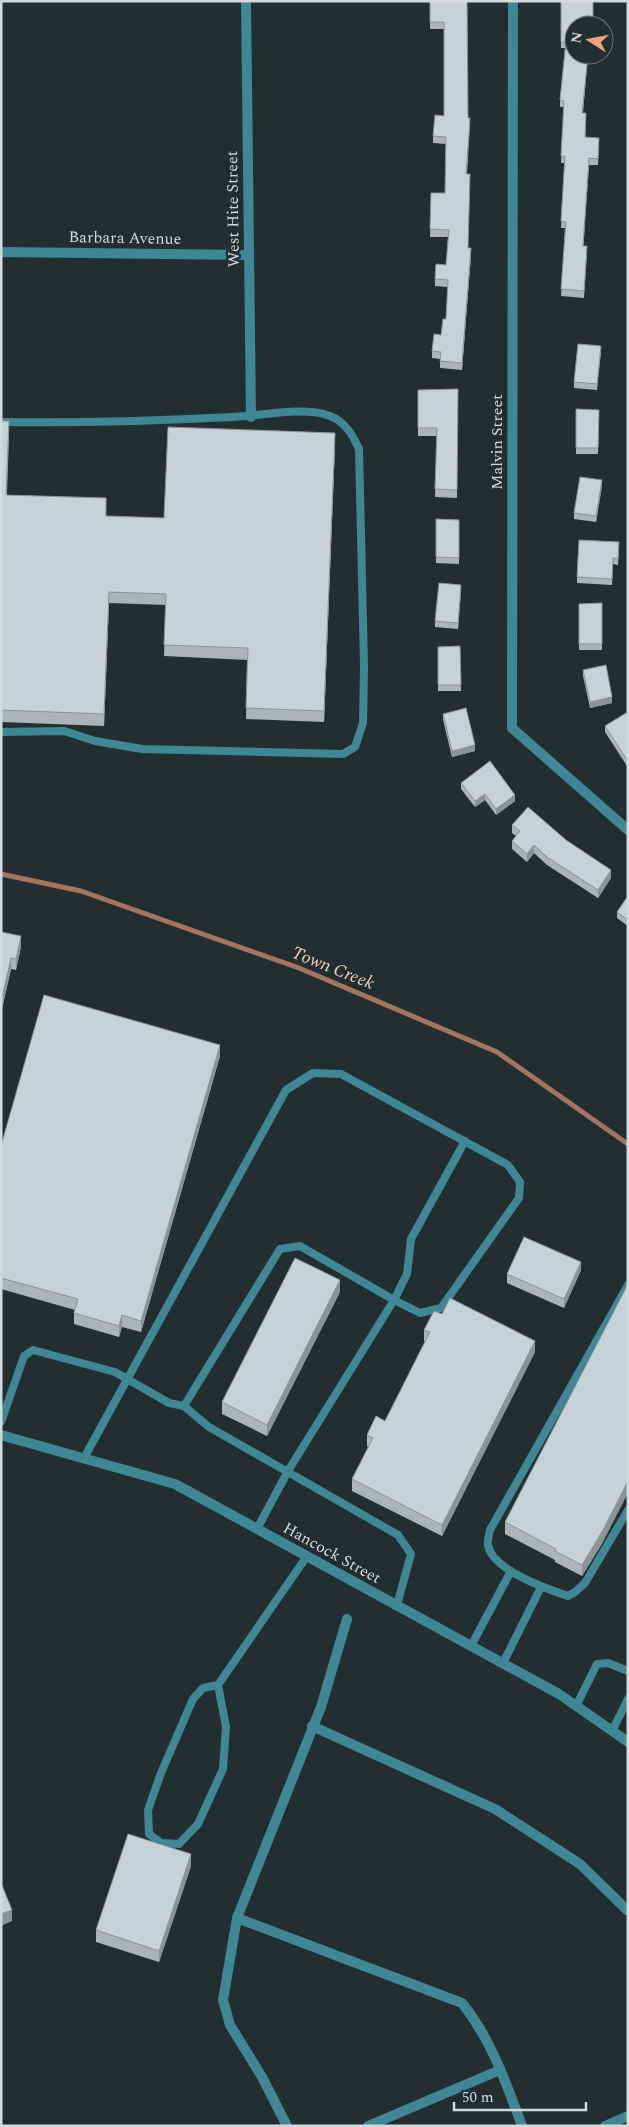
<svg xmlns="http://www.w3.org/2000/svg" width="629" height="2127" font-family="Spectral,serif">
<rect width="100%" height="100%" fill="#232e31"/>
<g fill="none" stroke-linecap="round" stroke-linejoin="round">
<!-- stream -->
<path stroke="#a3745e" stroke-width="5" d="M1 874 81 891 299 968 497 1052 628 1144"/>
<!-- service -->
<g stroke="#408796" stroke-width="8">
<path d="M1 422C79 423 155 421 232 417 262 416 303 406 330 416 346 422 353 436 359 449L364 665 363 723 355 747 343 754 142 749 95 741 64 731 1 732"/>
<path d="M628 1285 490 1530C489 1535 487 1541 488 1545 492 1570 547 1589 568 1596L575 1592 585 1583 628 1510"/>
<path d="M184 1406 280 1249 300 1246 394 1300 407 1274 411 1239 465 1141"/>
<path d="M1 1422 24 1356 33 1350 115 1372 169 1403 184 1406 209 1427 398 1535 411 1554 397 1605"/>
<path d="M84 1458 286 1090 313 1073 341 1074 508 1165 520 1182 519 1198 441 1308 420 1313 394 1300 288 1471 257 1529"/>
<path d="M471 1646 511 1571"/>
<path d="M503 1663 541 1587"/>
<path d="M218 1685 203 1688 193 1699 161 1773 148 1810 149 1834 161 1843 179 1844 198 1824 223 1769 226 1727 218 1685 307 1556"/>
<path d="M576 1706 597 1664 608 1663 628 1671"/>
<path d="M612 1731 628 1699"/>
</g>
<!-- minor -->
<g stroke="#408796" stroke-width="10">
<path d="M246 1 251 417"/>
<path d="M513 1 512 728 628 830"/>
<path d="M1 252 249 255"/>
<path d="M312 1726 495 1809 580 1864 628 1911"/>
<path d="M237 1918 462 2003C491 2039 506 2083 522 2126"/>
<path d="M287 2126 262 2077 230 2025 223 2000 237 1918 321 1707 347 1619"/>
<path d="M368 2126 500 2070"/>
<path d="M605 2126 628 2116"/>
</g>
<!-- tertiary -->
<path stroke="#408796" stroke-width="10" d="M1 1435 175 1484 559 1694 628 1742"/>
</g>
<!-- wall -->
<g fill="#a9b5b9">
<path d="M430 1H467L468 118 470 125 467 174 468 248 471 255 462 370 440 368V359L432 358V351L441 335 446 319 448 287 435 286V279L446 265 448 237H430L431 193H445L446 144 433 143V136L444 116V29H430Z"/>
<path d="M561 1 574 55H588L583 113 586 120 585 137 599 145 598 165H589L583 246 587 253 584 298 561 296 565 228H561L565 163H561L564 107H560V100L565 48H561Z"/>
<path d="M601 352 597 390 574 388V382Z"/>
<path d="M458 389 457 498 435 497 437 436H418V390Z"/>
<path d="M576 409 599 410 598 454H576Z"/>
<path d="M1 421 9 432 7 495 106 516 164 518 335 445 324 722 246 719 247 660 164 656 166 605 109 603 104 726 1 722Z"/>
<path d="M602 486 596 522 574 519V513Z"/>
<path d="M436 519 459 520V564L436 563Z"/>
<path d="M619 548 618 565 613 564 612 585 577 583V577Z"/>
<path d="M461 591 458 629 435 627V621Z"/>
<path d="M602 603V650H579V604Z"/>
<path d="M460 646 461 691H438V647Z"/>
<path d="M583 670 612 703 590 708 583 676Z"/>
<path d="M443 714 475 751 452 757 443 720Z"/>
<path d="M628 716V766H627L605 732V726Z"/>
<path d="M461 783 515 801 496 815 485 800 475 807 461 789Z"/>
<path d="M512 825 611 878 598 898 547 865 534 853 527 862 512 849V841L516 836 512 833Z"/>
<path d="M628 896V926L617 918V912Z"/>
<path d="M1 932 21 947 16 970 11 969 1 1013Z"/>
<path d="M220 1056 141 1332 122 1327 119 1337 74 1324V1313L75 1310 1 1289V1146Z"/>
<path d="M581 1270 564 1308 507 1283V1274Z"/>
<path d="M340 1292 267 1436 222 1414V1402Z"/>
<path d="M442 1314 535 1352 442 1536 352 1491V1479L368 1447 367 1446V1435L385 1421 425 1341H424V1330Z"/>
<path d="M505 1522 603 1542 582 1576 555 1562V1560L505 1534Z"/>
<path d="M191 1866 159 1962 96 1942V1930Z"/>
</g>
<!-- shaded-wall -->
<g fill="#8a9496">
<path d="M588 55 582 120V113Z"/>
<path d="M589 158V165L583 252V246Z"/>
<path d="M471 248V255L462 370V363Z"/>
<path d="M335 433V445L324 722V711Z"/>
<path d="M602 480V486L596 522V516Z"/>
<path d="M461 585V591L458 629V623Z"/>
<path d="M109 592V603L104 726V714Z"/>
<path d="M612 697V703L590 708V702Z"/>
<path d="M475 745V751L452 757V751Z"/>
<path d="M485 794V800L475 807V801Z"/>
<path d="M515 795V801L496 815V809Z"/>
<path d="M534 845V853L527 862V854Z"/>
<path d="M611 870V878L598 898V890Z"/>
<path d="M21 936V947L16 970V959Z"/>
<path d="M11 958V969L1 1013V1002Z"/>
<path d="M220 1045V1056L141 1332V1321Z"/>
<path d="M581 1262V1270L564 1308V1299Z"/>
<path d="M340 1280V1292L267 1436V1425Z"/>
<path d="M122 1315V1327L119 1337V1326Z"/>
<path d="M535 1341V1352L442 1536V1525Z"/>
<path d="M628 1481V1493L603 1542 582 1576V1565Z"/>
<path d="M191 1854V1866L159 1962V1951Z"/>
<path d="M12 1910V1921L1 1926V1914Z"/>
</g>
<!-- building -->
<g fill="#c5d3d7" stroke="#8a9496">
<path d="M430 1H467L468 118H470L466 174H470L468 248H471L462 363 440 361 441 352 432 351 434 334 441 335 443 319H446L448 280 435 279 436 264 446 265 449 230 430 229 431 193H445L446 137 433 136 435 115 444 116V22H430Z"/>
<path d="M561 1H593V25H574V55H588L582 113H586L585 137 599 138 598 159 589 158 583 246H587L584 291 561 289 566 222 561 221 565 156H561L564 101 560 100 566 42H561Z"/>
<path d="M578 344 601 346 597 384 574 382Z"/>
<path d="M458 389 457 490 435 489 437 428H418V390Z"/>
<path d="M576 409 599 410 598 448H576Z"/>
<path d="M1 421H9L6 495 106 498V516L164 518 168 427 335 433 324 711 246 708 248 648 164 645 166 594 109 592 104 714 1 710Z"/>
<path d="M580 477 602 480 596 516 574 513Z"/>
<path d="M436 519 459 520V558L436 557Z"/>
<path d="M579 540 619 542 618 558H613L612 579 577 577Z"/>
<path d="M439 583 461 585 458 623 435 621Z"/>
<path d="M602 603V644H579V604Z"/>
<path d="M460 646 461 685H438V647Z"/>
<path d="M606 665 612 697 590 702 583 670Z"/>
<path d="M466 708 475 745 452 751 443 714Z"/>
<path d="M626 713 628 716V759L627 760 605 726Z"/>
<path d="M490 761 515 795 496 809 485 794 475 801 461 783Z"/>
<path d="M528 807 566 840 611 870 598 890 547 857 534 845 527 854 512 841 520 831 512 825Z"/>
<path d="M628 896V920L617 912Z"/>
<path d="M1 932 21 936 16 959 11 958 1 1002Z"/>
<path d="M44 995 220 1045 141 1321 122 1315 119 1326 74 1313 78 1299 1 1278V1146Z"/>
<path d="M524 1237 581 1262 564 1299 507 1274Z"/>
<path d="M295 1258 340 1280 267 1425 222 1402Z"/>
<path d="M628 1284V1481L603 1530 582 1565 555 1551 556 1549 505 1522Z"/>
<path d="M450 1298 535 1341 442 1525 352 1479 373 1438 367 1435 376 1416 385 1421 430 1332 424 1330 434 1311 442 1314Z"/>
<path d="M128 1834 191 1854 159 1951 96 1930Z"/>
<path d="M1 1883 12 1910 1 1914Z"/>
</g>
<g text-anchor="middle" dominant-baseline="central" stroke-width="5" stroke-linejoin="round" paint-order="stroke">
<!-- street labels -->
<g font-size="16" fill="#d3dadc" stroke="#232e31">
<text transform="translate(233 209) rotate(-91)">West Hite Street</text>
<text transform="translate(125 238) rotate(1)">Barbara Avenue</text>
<text transform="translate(497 442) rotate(-90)">Malvin Street</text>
<text transform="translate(332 1553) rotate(29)">Hancock Street</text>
</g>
<!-- water labels -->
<g font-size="18" font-style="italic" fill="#f8cdbc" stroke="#232e31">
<text transform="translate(333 968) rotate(22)">Town Creek</text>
</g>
</g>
<!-- border -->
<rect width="629" height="2127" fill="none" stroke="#d3dadc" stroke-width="5"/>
<!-- north arrow -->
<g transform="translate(589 40) rotate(281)"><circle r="24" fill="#232e31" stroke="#697375"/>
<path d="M0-4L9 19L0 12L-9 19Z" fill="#f2a17e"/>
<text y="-8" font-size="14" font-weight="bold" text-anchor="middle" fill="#d3dadc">N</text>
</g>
<!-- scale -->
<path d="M454 2102v8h132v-8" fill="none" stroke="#d3dadc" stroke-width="2.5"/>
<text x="462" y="2102" font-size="15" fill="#d3dadc" stroke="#232e31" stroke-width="4" paint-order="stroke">50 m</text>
</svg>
